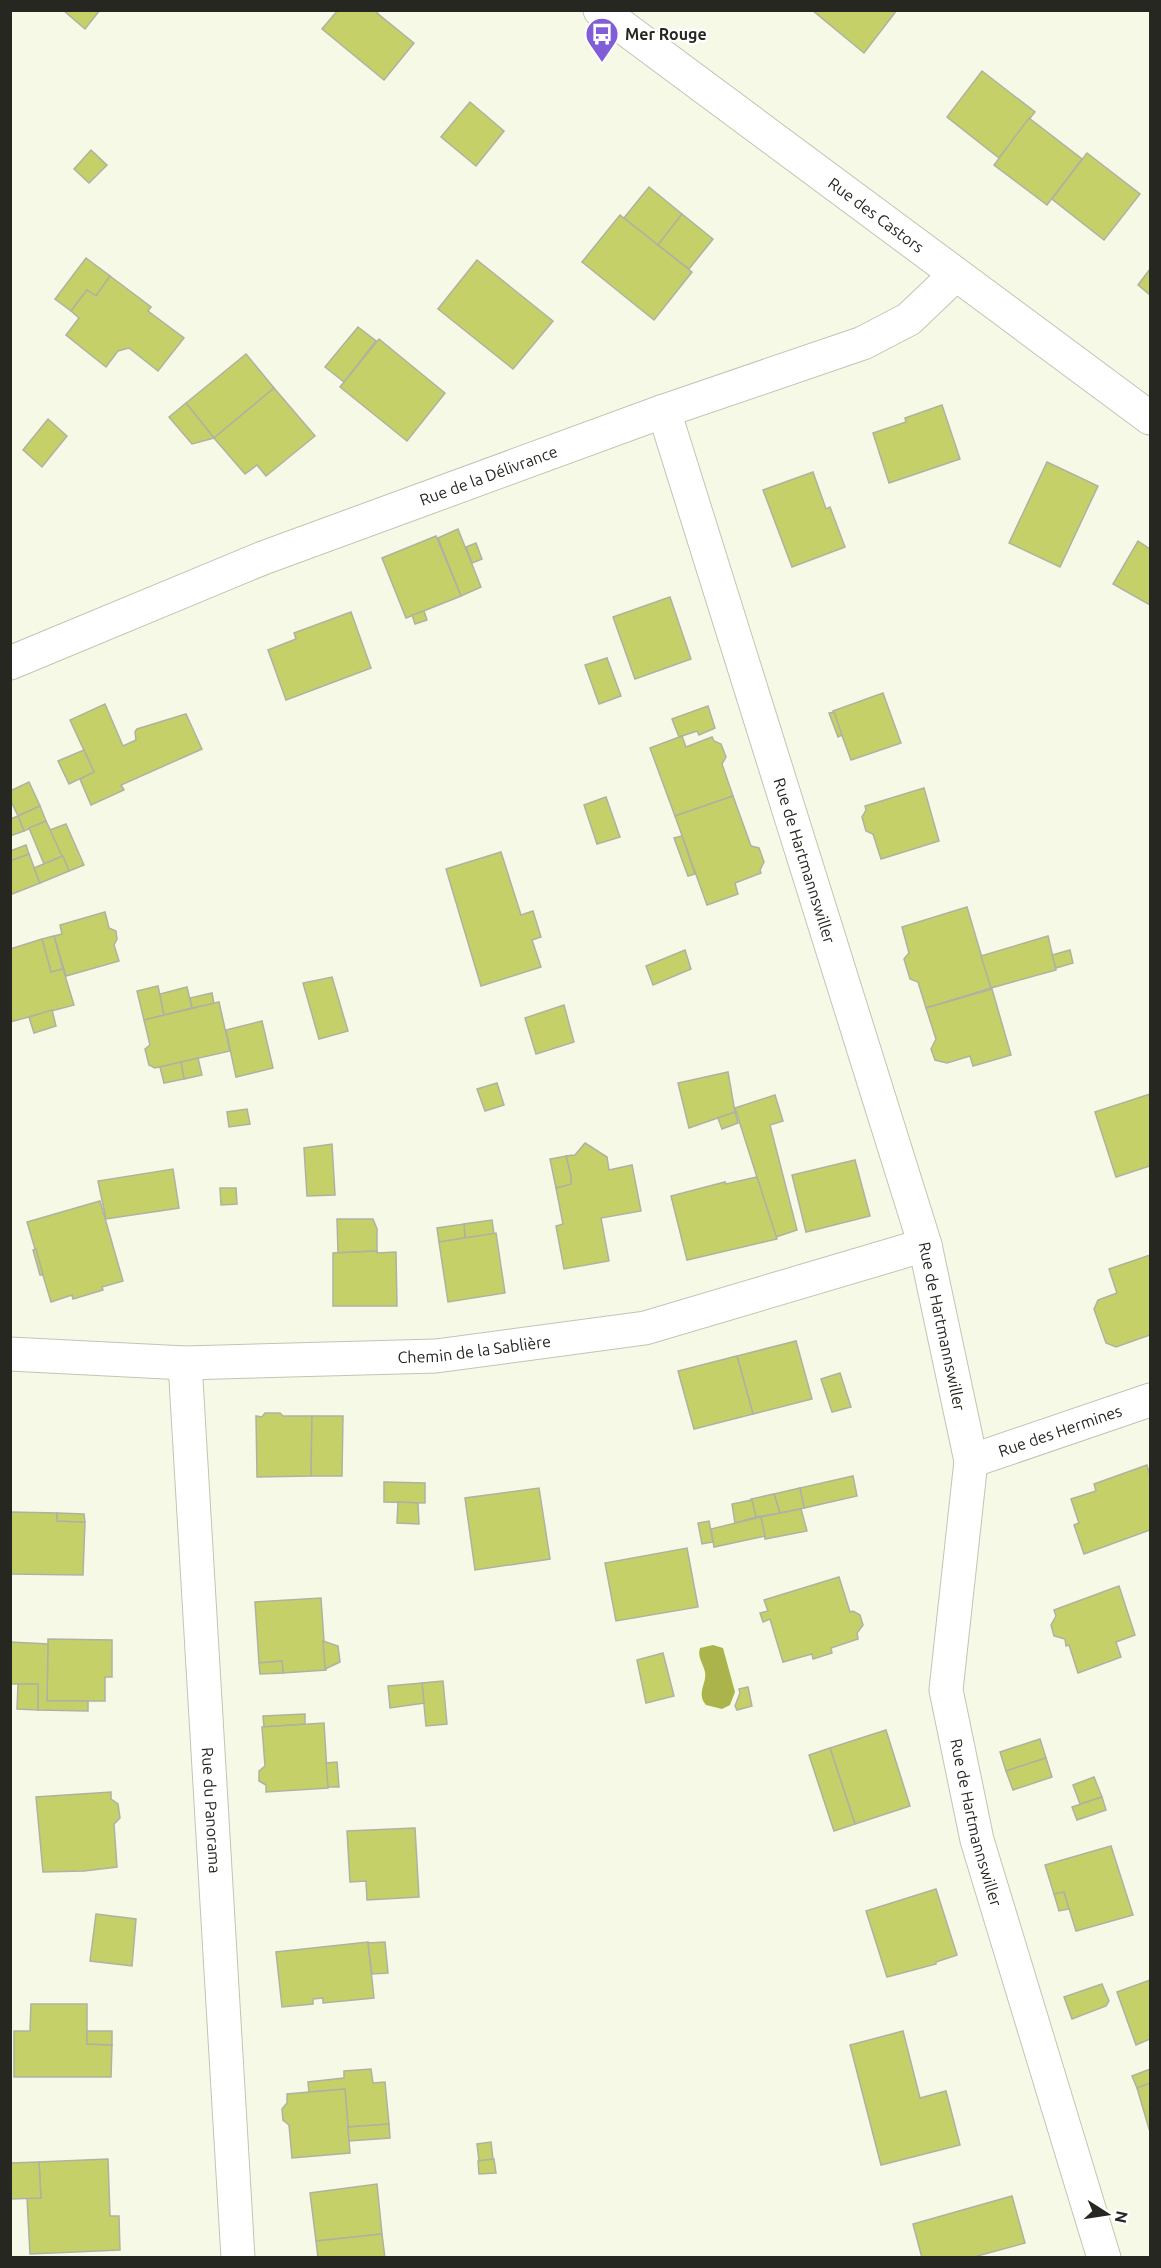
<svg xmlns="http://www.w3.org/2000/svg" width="1161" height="2268" font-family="Ubuntu,sans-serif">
<rect width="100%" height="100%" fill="#f7f9e7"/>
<!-- water -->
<path fill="#aab44a" d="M713 1645 723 1648 735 1692 730 1705 722 1709 706 1705C696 1693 707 1684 705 1672 703 1663 697 1657 700 1648Z"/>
<!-- building -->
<g fill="#c6d068" stroke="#afb2a1" stroke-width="1.5">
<path d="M63 10H100L85 29Z"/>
<path d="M338 10H379L377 13 414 43 384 80 322 29Z"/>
<path d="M812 10H897L864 53Z"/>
<path d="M982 71 1035 112 999 158 947 117Z"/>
<path d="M470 102 504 131 476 166 441 137Z"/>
<path d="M1029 118 1082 159 1047 205 994 165Z"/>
<path d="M91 150 107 165 89 183 74 169Z"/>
<path d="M1087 153 1140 194 1104 240 1052 199Z"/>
<path d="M649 187 682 214 658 245 624 218Z"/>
<path d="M682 214 713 239 689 269 658 245Z"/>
<path d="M620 215 692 272 654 320 582 262Z"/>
<path d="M86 258 110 276 96 296 87 290 71 311 55 299Z"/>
<path d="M477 260 553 321 513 369 438 309Z"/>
<path d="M1150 269V295L1138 285Z"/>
<path d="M110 276 151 307 148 311 184 338 158 371 129 348 118 351 106 367 66 335 79 318 71 311 87 290 96 296Z"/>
<path d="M358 327 376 341 344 382 325 367Z"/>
<path d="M379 339 445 393 407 441 340 387Z"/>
<path d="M246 354 274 388 214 438 186 403Z"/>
<path d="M274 388 315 436 266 476 257 465 245 474 214 438Z"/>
<path d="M186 403 214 438 192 444 169 417Z"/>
<path d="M942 405 960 459 889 483 873 433 906 422 905 418Z"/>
<path d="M48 419 67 436 42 467 23 450Z"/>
<path d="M1047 462 1098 486 1060 567 1009 543Z"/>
<path d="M813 472 826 509 830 507 845 547 792 567 763 490Z"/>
<path d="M458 529 481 587 461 596 438 538Z"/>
<path d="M436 536 461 596 406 618 382 558Z"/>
<path d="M1138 541 1150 549V605L1113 584Z"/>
<path d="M476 543 482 559 472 563 466 547Z"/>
<path d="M670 597 691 659 635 679 613 617Z"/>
<path d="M424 611 427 620 415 624 412 615Z"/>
<path d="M351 612 371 668 286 700 268 650 296 639 294 633Z"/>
<path d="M607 658 621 696 599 704 585 665Z"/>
<path d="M883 693 901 743 851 760 833 711Z"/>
<path d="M105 704 123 746 136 740 135 732 137 729 186 714 202 749 121 785 124 790 91 805 80 779 94 772 70 720Z"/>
<path d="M708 706 715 728 699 735 697 731 679 737 672 719Z"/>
<path d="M834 712 842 735 838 737 829 713Z"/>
<path d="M682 736 686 747 712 737 714 741 721 744 726 757 722 764 733 796 675 816 650 748Z"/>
<path d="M84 750 94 772 69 784 58 761Z"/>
<path d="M29 782 40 806 18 816 10 799V791Z"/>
<path d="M924 788 939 841 881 859 873 834 866 831 862 817 866 810 865 806Z"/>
<path d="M733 796 751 846 759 848 764 862 760 870 761 873 735 883 738 894 707 905 675 816Z"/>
<path d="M606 797 620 837 597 844 584 805Z"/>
<path d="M40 806 46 821 24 831 18 816Z"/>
<path d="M18 816 24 831 10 836V819Z"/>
<path d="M46 821 63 856 44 864 29 828Z"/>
<path d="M66 824 84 865 69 871 50 830Z"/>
<path d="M682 836 695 874 688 876 674 838Z"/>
<path d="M26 845 29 854 10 861V851Z"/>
<path d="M501 852 521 915 533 911 541 937 532 940 541 967 481 986 446 869Z"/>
<path d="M29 854 40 883 10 895V861Z"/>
<path d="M63 856 69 871 40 883 34 868Z"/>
<path d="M967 907 991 988 926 1008 918 982 910 979 904 959 909 953 902 927Z"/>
<path d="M105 912 109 928 116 931 117 939 114 945 119 961 66 976 54 936 62 934 60 925Z"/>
<path d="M54 936 63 969 51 972 42 939Z"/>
<path d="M1048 936 1056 970 991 988 981 956Z"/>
<path d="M42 939 51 972 63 969 74 1005 10 1022V949Z"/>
<path d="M685 950 691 969 653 985 646 966Z"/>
<path d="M1070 950 1073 963 1056 968 1052 955Z"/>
<path d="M332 977 348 1031 319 1039 303 983Z"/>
<path d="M158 986 164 1015 144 1020 137 991Z"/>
<path d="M187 987 192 1008 164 1015 160 994Z"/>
<path d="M992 989 1011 1055 973 1066 970 1056 947 1063 935 1060 931 1049 936 1039 926 1008Z"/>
<path d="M212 993 214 1004 192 1008 190 998Z"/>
<path d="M219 1002 230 1051 155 1068 149 1065 145 1049 150 1045 144 1020Z"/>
<path d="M564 1005 574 1042 536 1054 525 1018Z"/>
<path d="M52 1010 56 1026 34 1033 29 1017Z"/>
<path d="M262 1021 273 1068 236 1077 226 1030Z"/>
<path d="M198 1058 202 1075 184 1079 181 1062Z"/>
<path d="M181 1062 184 1079 164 1083 160 1067Z"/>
<path d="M728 1072 735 1112 689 1128 678 1083Z"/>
<path d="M497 1083 504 1105 485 1111 477 1089Z"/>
<path d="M1150 1094V1166L1116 1177 1095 1112Z"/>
<path d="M775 1095 783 1121 770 1125 797 1230 776 1237 735 1108Z"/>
<path d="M247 1109 250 1124 229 1127 227 1112Z"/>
<path d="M735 1112 738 1123 722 1129 718 1118Z"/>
<path d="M585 1143 607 1157 609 1170 632 1165 641 1211 601 1218 609 1261 564 1269 556 1226 563 1224 556 1188 571 1184V1176L566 1156 575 1155Z"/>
<path d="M332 1144 335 1195 307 1196 304 1148Z"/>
<path d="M566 1156 571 1176V1184L556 1188 550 1159Z"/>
<path d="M855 1160 870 1216 806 1232 792 1175Z"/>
<path d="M173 1169 179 1208 106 1219 98 1181Z"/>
<path d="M757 1177 777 1239 687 1260 671 1196 725 1182 726 1184Z"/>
<path d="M220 1188H236L237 1204 221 1205Z"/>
<path d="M100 1201 123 1281 102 1287 103 1290 73 1299 72 1295 51 1302 27 1222Z"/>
<path d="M337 1219H373L377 1229V1251L338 1253Z"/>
<path d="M492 1220 494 1234 465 1238 464 1224Z"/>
<path d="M464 1224 465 1238 439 1242 437 1228Z"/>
<path d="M496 1233 505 1293 448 1302 439 1242Z"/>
<path d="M36 1249 43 1275H40L33 1250Z"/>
<path d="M377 1251V1253L396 1252 397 1306H333V1253Z"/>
<path d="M1150 1255V1335L1116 1347 1106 1343 1094 1309 1098 1300 1117 1293 1109 1269Z"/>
<path d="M796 1341 812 1399 753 1414 737 1356Z"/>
<path d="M737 1356 753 1414 694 1429 678 1371Z"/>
<path d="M840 1373 851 1407 832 1412 821 1379Z"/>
<path d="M265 1413H280L283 1416H312L311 1476 257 1477 256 1416 262 1417Z"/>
<path d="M312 1416H343L342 1476H311Z"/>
<path d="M1147 1465 1150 1476V1530L1084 1554 1074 1525 1079 1523 1071 1499 1096 1491 1094 1484Z"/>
<path d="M853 1476 857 1496 804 1508 800 1488Z"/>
<path d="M384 1482 425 1483V1503L384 1502Z"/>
<path d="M539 1488 550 1559 475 1570 465 1498Z"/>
<path d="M800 1488 804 1508 780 1513 774 1494Z"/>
<path d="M774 1494 780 1513 756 1517 751 1499Z"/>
<path d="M752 1500 756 1517 735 1523 732 1504Z"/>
<path d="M398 1502 418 1503 419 1524 397 1523Z"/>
<path d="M801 1509 807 1531 765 1539 761 1517Z"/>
<path d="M10 1512 57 1513V1521L85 1522 83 1575 10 1574Z"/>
<path d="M57 1513 84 1514 85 1522 57 1521Z"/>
<path d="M761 1517 765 1536 714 1547 711 1529Z"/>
<path d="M709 1521 713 1542 702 1544 698 1523Z"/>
<path d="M687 1548 698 1607 616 1621 605 1563Z"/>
<path d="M839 1577 850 1612 853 1611 860 1615 863 1625 857 1633 858 1639 831 1648 832 1653 813 1659 812 1654 783 1662 770 1619 763 1622 760 1613 768 1611 764 1600Z"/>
<path d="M1119 1586 1135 1635 1116 1642 1121 1657 1078 1673 1069 1645 1066 1646 1065 1639 1054 1636 1051 1625 1056 1616 1054 1610Z"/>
<path d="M321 1598 326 1670 283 1673 282 1661 259 1663 255 1602Z"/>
<path d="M48 1639 112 1640V1677H105V1701H47Z"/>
<path d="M323 1641 338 1646 340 1662 325 1669Z"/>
<path d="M10 1642 48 1644 47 1701H88V1711L38 1710V1684H10Z"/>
<path d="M663 1653 674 1696 646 1703 637 1660Z"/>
<path d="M282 1661 283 1673 260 1674 259 1663Z"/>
<path d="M443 1681 447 1724 426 1726 422 1683Z"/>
<path d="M422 1683 424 1703 390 1708 388 1686Z"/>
<path d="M18 1684H38V1710L17 1709Z"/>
<path d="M748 1687 752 1706 737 1710 735 1706 740 1693 739 1689Z"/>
<path d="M305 1714V1724L264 1727 263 1716Z"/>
<path d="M324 1723 328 1788 266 1792V1785L259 1781V1771L265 1766 262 1727Z"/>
<path d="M886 1730 910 1806 855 1824 830 1748Z"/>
<path d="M1040 1739 1046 1758 1006 1771 1000 1752Z"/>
<path d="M830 1748 855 1824 834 1831 809 1755Z"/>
<path d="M1046 1758 1052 1777 1013 1790 1006 1771Z"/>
<path d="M337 1762 339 1787H328L326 1763Z"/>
<path d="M1094 1777 1102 1797 1080 1804 1073 1785Z"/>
<path d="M111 1792V1799L118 1804 120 1818 114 1824 117 1867 84 1871 43 1872 36 1797Z"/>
<path d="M1102 1797 1106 1810 1077 1820 1072 1807Z"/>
<path d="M415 1828 419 1897 367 1900 366 1881 350 1882 347 1831Z"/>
<path d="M1111 1846 1133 1915 1076 1931 1064 1892 1054 1894 1045 1865Z"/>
<path d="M936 1889 957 1955 936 1962V1964L887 1977 866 1911Z"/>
<path d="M1064 1892 1069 1909 1059 1911 1054 1894Z"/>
<path d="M96 1914 136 1919 132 1966 90 1961Z"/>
<path d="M368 1942 374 1998 323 2003V1998L313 1999V2004L282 2007 276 1952Z"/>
<path d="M385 1942 388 1973 372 1974 368 1943Z"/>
<path d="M1150 1980V2039L1136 2045 1117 1992Z"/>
<path d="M1102 1984 1109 2001 1106 2006 1072 2019 1064 1997Z"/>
<path d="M31 2004H87V2044L112 2045 111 2077H14V2031H30Z"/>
<path d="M87 2031H112V2045L87 2044Z"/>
<path d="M903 2031 920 2098 946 2091 960 2145 881 2165 850 2045Z"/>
<path d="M371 2069 373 2083 385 2082 389 2124 348 2127 345 2089 309 2092 308 2082 344 2078V2071Z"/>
<path d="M1150 2069V2083L1137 2088 1132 2076Z"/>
<path d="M1150 2083V2132L1137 2088Z"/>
<path d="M345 2089 350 2153 292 2158 289 2125 283 2120 282 2109 287 2103V2094Z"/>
<path d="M389 2124 390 2138 349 2141 348 2127Z"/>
<path d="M491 2142 493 2159 479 2161 477 2144Z"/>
<path d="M108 2159 110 2216H119L120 2250 30 2254 27 2198H41L39 2162Z"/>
<path d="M494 2159 496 2173 479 2174 478 2161Z"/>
<path d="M39 2162 41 2198 10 2199V2163Z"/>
<path d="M377 2184 382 2234 316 2241 310 2193Z"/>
<path d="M1012 2196 1025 2243 970 2258H922L913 2224Z"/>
<path d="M382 2234 385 2258H318L316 2241Z"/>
</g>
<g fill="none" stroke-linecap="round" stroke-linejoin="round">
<defs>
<g id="street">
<path id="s1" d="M664 411 925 1245 971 1461 946 1690 977 1840 1104 2258"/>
<path id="s2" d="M10 663 263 558 664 411 863 343 909 319 955 275"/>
<path id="s3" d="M10 1354 185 1363 436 1356 645 1328 925 1245"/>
<path id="s4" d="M185 1363 238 2258"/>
<path id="s5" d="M971 1461 1150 1400"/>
</g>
<g id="secondary">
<path id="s6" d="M600 10 1150 418"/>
</g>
</defs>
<!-- street casing -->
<use href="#street" stroke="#c2c5b4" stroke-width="35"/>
<!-- secondary casing -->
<use href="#secondary" stroke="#c2c5b4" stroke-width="35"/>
<!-- street -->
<use href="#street" stroke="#fff" stroke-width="33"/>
<!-- secondary -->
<use href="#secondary" stroke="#fff" stroke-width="33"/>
</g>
<!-- icons -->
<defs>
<symbol id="bus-pin" viewBox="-11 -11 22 30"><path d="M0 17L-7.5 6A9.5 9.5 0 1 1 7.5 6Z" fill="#815dd7" stroke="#fff"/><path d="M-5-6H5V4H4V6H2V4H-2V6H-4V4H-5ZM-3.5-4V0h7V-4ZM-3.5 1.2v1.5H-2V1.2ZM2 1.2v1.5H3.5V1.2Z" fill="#fff"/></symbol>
</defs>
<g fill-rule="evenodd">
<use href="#bus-pin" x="583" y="15" width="38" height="52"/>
</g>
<g text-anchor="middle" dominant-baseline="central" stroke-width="4.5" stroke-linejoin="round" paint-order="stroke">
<!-- poi labels -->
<g font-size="16" font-weight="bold" fill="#262721" stroke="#fff" text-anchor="start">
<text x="625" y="34">Mer Rouge</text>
</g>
<!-- street labels -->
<g font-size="16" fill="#262721" stroke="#fff">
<text stroke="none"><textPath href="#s6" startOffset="344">Rue des Castors</textPath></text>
<text stroke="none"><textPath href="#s2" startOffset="514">Rue de la Délivrance</textPath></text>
<text stroke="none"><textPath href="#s1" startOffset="471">Rue de Hartmannswiller</textPath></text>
<text stroke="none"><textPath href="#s1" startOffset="957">Rue de Hartmannswiller</textPath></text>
<text stroke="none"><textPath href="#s3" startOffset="465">Chemin de la Sablière</textPath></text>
<text stroke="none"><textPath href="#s5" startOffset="94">Rue des Hermines</textPath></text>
<text stroke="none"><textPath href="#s4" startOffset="448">Rue du Panorama</textPath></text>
<text stroke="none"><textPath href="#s1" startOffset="1461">Rue de Hartmannswiller</textPath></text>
</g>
</g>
<!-- border -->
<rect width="1161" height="2268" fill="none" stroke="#262721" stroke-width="24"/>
<!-- north arrow -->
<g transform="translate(1107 2214) rotate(102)" stroke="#ffffff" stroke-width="4.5" paint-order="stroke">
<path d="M0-4.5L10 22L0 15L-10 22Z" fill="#262721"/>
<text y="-9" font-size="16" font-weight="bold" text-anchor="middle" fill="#262721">N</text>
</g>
</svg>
